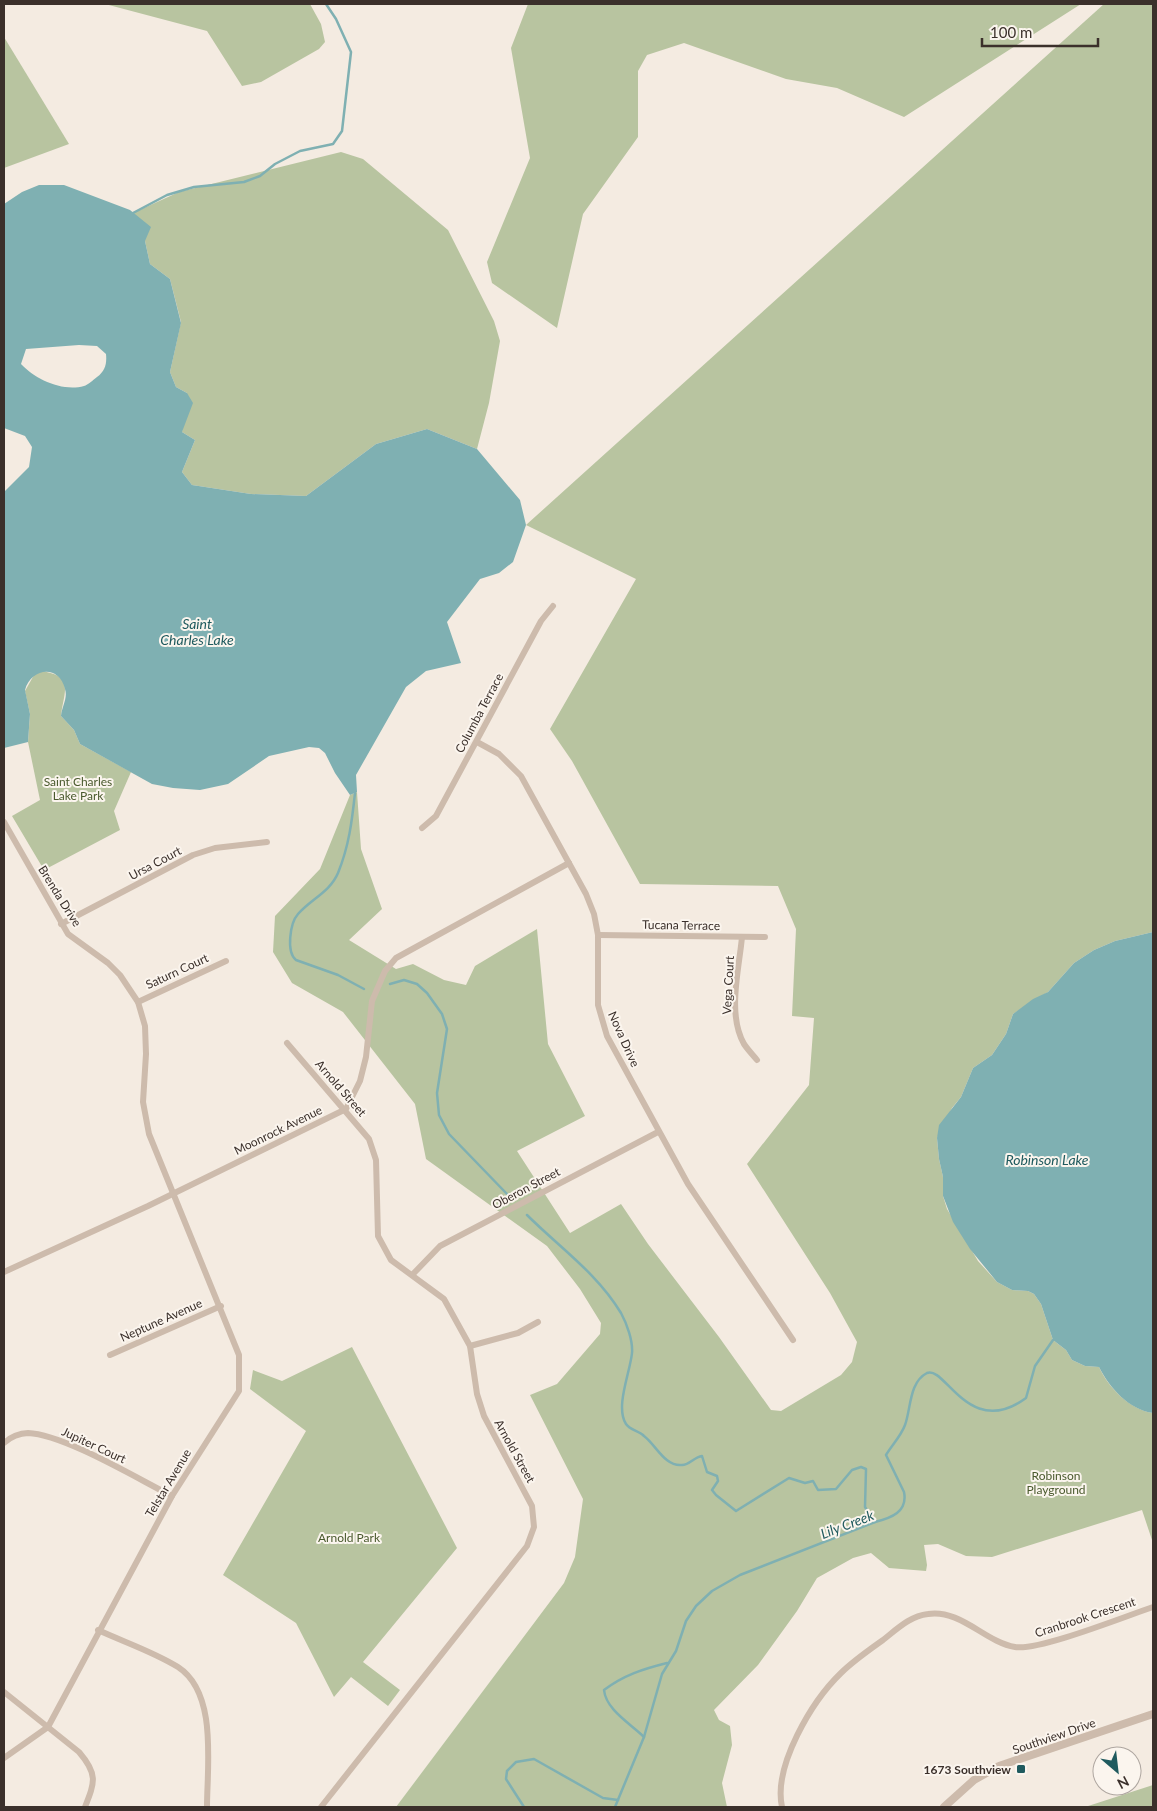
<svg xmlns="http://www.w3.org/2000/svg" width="1157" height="1811" font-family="Lato,sans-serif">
<rect width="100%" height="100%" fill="#f4ebe1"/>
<!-- green -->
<g fill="#b8c4a0">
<path d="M105 4H310L321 24 325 42 319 49 261 82 242 86 207 31Z"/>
<path d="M528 4H1081L904 117 837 88 786 79 684 43 647 55 638 71V137L583 214 557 328 492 283 487 262 530 158 511 48Z"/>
<path d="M1104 4H1153V932L1115 941 1094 950 1074 963 1048 992 1013 1014 1006 1034 992 1055 973 1068 961 1097 952 1108 937 1138 939 1159 943 1177V1196L947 1209 978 1261 997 1282 1012 1290 1028 1291 1034 1294 1041 1304 1053 1340 1066 1350 1072 1360 1085 1366 1099 1367C1108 1387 1130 1410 1153 1413V1543L1142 1510 992 1557 966 1556 938 1544 924 1545 927 1565 926 1571 889 1568 871 1553 853 1558 817 1578 797 1611 758 1665 714 1710 719 1720 730 1726 732 1745 722 1783 727 1807H396L564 1583 575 1557 583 1499 530 1395 557 1384 600 1334 601 1323 580 1289 547 1246 426 1159 415 1104 343 1012 292 983 273 952 275 916 320 869 350 795 357 792 361 849 382 909 349 940 396 969 413 964 444 980 466 985 475 966 537 929 548 1044 585 1116 517 1151 570 1233 621 1204 648 1244 719 1337 771 1410 781 1411 841 1375 852 1362 857 1342 830 1293 747 1164 809 1085 814 1018 792 1016 796 929 778 886 640 884 572 761 550 729 636 579 526 525Z"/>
<path d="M4 37 69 144 4 168Z"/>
<path d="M341 152 363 159 448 230 494 321 500 341 489 403 477 449 427 429 376 444 306 496 251 494 192 485 182 472 195 440 182 432 187 393 176 387 170 372 181 322 170 279 150 264 145 241 133 213 179 192Z"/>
<path d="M41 671C76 676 63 693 61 716L74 730 80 744 131 772 114 811 120 830 44 870 12 816 40 800 28 742 30 714 25 691 34 675Z"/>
<path d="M352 1347 457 1548 363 1662 400 1690 388 1706 351 1677 334 1697 296 1623 223 1575 306 1431 250 1389 253 1370 282 1381Z"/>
<path d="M1153 1785V1807H1085Z"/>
</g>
<!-- water -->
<g fill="#7fb0b2" fill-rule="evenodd">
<path d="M39 185H64L130 210 151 227 145 241 150 264 170 279 181 323 170 372 176 387 187 393 193 403 182 432 195 440 182 472 192 485 251 494 306 496 376 444 427 429 477 449 520 500 526 525 513 562 499 573 480 579 447 622 461 663 426 671 406 687 356 775 357 792 350 795 335 773 325 753 319 748 309 747 269 756 228 784 200 790 173 788 152 784 80 744 74 730 61 716C62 706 68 698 65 689 59 664 31 668 25 690L30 714 28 742 4 748V492L29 467 32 447 25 436 4 428V204L22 192ZM79 345 97 346 106 354C107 364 105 371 97 377 93 380 88 385 84 386 62 392 35 379 21 364L26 349Z"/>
<path d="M1153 932V1413C1129 1410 1109 1387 1099 1367L1085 1366 1072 1360 1066 1350 1053 1340 1041 1304 1034 1294 1028 1291 1012 1290 997 1282 970 1249 953 1222 943 1196V1177L939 1159 937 1138 939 1125 961 1097 973 1068 992 1055 1006 1034 1013 1014 1033 999 1048 992 1074 963 1094 950 1115 941Z"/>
</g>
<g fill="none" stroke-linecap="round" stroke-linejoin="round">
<!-- stream -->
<g stroke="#7fb0b2" stroke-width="2.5">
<path d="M133 213 167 195 194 187 244 182 260 176 275 164 300 151 333 144 342 131 351 52 336 19 326 4"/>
<path d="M355 793C352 821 349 846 338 873 330 892 311 899 298 914 290 923 286 952 296 960L338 975 364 989"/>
<path d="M390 984 404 980 417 984 427 993 442 1014 447 1029 437 1093 439 1115 449 1134 507 1194"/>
<path d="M527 1215C559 1247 597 1273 621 1313 627 1324 633 1341 632 1353 630 1373 615 1407 626 1424 630 1430 639 1431 644 1436 656 1445 665 1467 682 1465 690 1465 694 1457 702 1456L707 1472 717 1476 718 1481 712 1490 716 1495 736 1511 789 1478 805 1483 813 1481 818 1490 836 1489 852 1470 861 1467 866 1469 865 1507 875 1522"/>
<path d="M644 1737C631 1724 606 1710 604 1690 624 1675 643 1669 667 1663"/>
<path d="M524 1807 506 1779 507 1771 516 1762 534 1759 603 1798 618 1800"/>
<path d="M615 1807 644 1737 662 1674 676 1651 686 1621 696 1606 712 1591 740 1575 875 1522C891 1518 908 1512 904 1492L886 1455C892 1445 901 1436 905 1425 911 1409 909 1382 927 1373 945 1365 969 1440 1026 1398L1035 1366 1053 1340"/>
</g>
<!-- minor -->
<g stroke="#cdbbac" stroke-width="6">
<path d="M477 742 499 754 521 776 586 894 594 914 598 935V1005L607 1036 688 1184 793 1340"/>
<path d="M4 822 68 934 108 963 120 975 138 1002 145 1026 146 1054 143 1102 149 1134 239 1355V1391L172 1496 48 1727 4 1758"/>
<path d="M422 828 436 816 541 621 553 606"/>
<path d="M61 924 193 855 215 848 267 842"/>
<path d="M598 935 765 937"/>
<path d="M742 937C739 970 727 1014 744 1044 748 1050 753 1055 757 1060"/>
<path d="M138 1002 226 961"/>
<path d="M287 1043 369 1139 376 1160 378 1236 391 1260 444 1299 470 1346 477 1394 484 1416 532 1506 534 1527 527 1546 321 1807"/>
<path d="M4 1272 148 1206 346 1109 360 1081 366 1057 372 1001 385 971 396 958 569 863"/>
<path d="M413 1274 440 1246 658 1132"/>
<path d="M470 1346 518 1333 538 1322"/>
<path d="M110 1355 221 1306"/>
<path d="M4 1443C10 1437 20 1433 28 1433 63 1434 138 1479 172 1496"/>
<path d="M98 1630C124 1642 154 1652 178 1667 218 1693 207 1766 207 1807"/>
<path d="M4 1692 79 1752C98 1774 95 1782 85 1807"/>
<path d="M782 1807C773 1766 812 1701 841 1673 853 1661 869 1650 883 1640 897 1629 910 1616 928 1614 961 1609 985 1642 1015 1647 1039 1651 1126 1616 1153 1607"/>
</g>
<!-- tertiary -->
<path stroke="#cdbbac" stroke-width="8" d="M944 1807 974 1780 999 1766 1153 1714"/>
</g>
<!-- markers -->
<rect fill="#1f5a5e" stroke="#fbf5ee" stroke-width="2" x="1016" y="1764" width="10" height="10" rx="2.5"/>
<g text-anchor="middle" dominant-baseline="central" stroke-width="4" stroke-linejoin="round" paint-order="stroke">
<!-- street labels -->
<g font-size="12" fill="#3b302b" stroke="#fbf5ee">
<text transform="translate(479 713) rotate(-62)">Columba Terrace</text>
<text transform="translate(155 863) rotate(-28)">Ursa Court</text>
<text transform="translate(60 896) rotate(58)">Brenda Drive</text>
<text transform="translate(681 925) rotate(1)">Tucana Terrace</text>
<text transform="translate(177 971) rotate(-25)">Saturn Court</text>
<text transform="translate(728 985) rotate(-87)">Vega Court</text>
<text transform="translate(624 1039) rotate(66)">Nova Drive</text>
<text transform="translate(341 1088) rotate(49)">Arnold Street</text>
<text transform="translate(278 1130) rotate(-26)">Moonrock Avenue</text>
<text transform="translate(526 1188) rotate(-28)">Oberon Street</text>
<text transform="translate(161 1320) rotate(-24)">Neptune Avenue</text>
<text transform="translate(94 1445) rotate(25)">Jupiter Court</text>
<text transform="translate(515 1451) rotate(61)">Arnold Street</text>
<text transform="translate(168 1483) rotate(-59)">Telstar Avenue</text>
<text transform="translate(1085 1617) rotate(-18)">Cranbrook Crescent</text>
<text transform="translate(1054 1736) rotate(-19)">Southview Drive</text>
</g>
<!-- park labels -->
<g font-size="12" fill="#4a5a2e" stroke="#fbf5ee">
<text x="78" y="781">Saint Charles<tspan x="78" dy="14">Lake Park</tspan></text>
<text x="1056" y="1475">Robinson<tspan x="1056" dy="14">Playground</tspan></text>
<text x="349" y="1537">Arnold Park</text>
</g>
<!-- poi labels -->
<g font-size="12" font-weight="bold" fill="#3b302b" stroke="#fbf5ee" text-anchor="end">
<text x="1011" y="1769">1673 Southview</text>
</g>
<!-- water labels -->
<g font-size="14" font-style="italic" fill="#1f5a5e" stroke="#fbf5ee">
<text x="197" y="623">Saint<tspan x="197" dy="16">Charles Lake</tspan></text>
<text x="1047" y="1159">Robinson Lake</text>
<text transform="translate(847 1524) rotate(-21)">Lily Creek</text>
</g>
</g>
<!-- border -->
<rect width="1157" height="1811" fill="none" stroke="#3b302b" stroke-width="10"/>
<!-- north arrow -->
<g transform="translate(1117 1771) rotate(152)"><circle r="24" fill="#fbf5ee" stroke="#aea6a0"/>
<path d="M0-4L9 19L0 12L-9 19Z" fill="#1f5a5e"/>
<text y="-8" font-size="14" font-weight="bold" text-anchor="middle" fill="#3b302b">N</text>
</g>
<!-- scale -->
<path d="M982 38v8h116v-8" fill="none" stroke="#3b302b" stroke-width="2.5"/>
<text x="990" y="38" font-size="15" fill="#3b302b" stroke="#fbf5ee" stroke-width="4" paint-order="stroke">100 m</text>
</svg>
